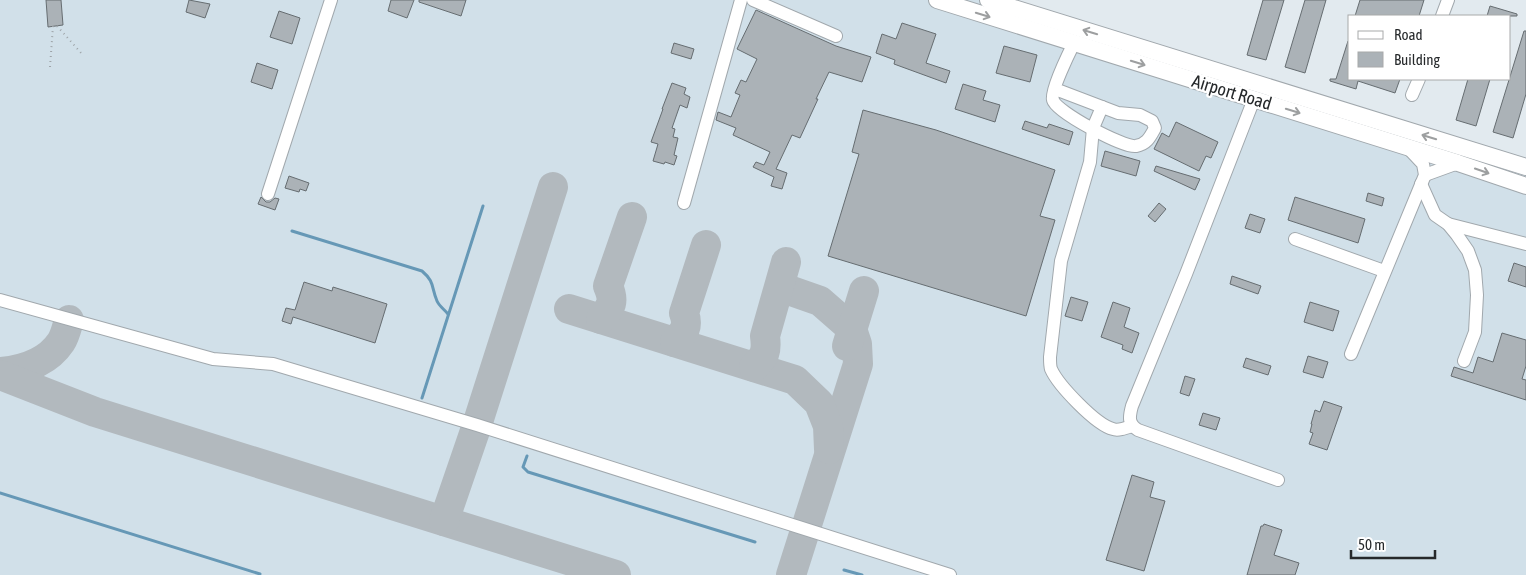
<svg xmlns="http://www.w3.org/2000/svg" width="1526" height="575" font-family="'Asap Condensed',sans-serif">
<rect width="100%" height="100%" fill="#e2eaef"/>
<!-- built -->
<path fill="#d1e0e9" d="M0 0H1000L1526 164V575H0Z"/>
<g fill="none" stroke-linecap="round" stroke-linejoin="round">
<!-- stream -->
<g stroke="#6698b6" stroke-width="3">
<path d="M292 231 422 271C435 282 431 287 437 301 439 306 445 310 448 314"/>
<path d="M422 398 483 206"/>
<path d="M527 456 523 467 528 472 755 542"/>
<path d="M0 493 260 574"/>
<path d="M844 570 862 575"/>
</g>
<!-- taxiway -->
<g stroke="#b2b9be" stroke-width="30">
<path d="M780 287 820 301 852 329 857 344 858 364 791 575"/>
<path d="M569 309 795 380 819 403 828 426 829 449"/>
<path d="M601 319C611 307 615 302 608 286L632 217"/>
<path d="M675 342C684 332 689 327 684 313L706 245"/>
<path d="M847 346 864 291"/>
<path d="M754 367C765 356 767 352 765 336L786 262"/>
<path d="M0 372C23 370 47 363 61 342 65 336 67 327 69 320"/>
<path d="M0 375 95 412 616 575"/>
<path d="M444 521 477 425 553 187"/>
</g>
</g>
<!-- building -->
<g fill="#abb2b7" stroke="#666d71">
<path d="M46 0H61L63 25 48 27Z"/>
<path d="M189 0 210 4 205 18 186 12Z"/>
<path d="M391 0H414L407 18 388 11Z"/>
<path d="M419 0H466L461 16 419 2Z"/>
<path d="M1263 0H1284L1266 60 1247 55Z"/>
<path d="M1305 0H1326L1305 73 1285 67Z"/>
<path d="M1360 0H1424L1419 16H1355Z"/>
<path d="M1490 6 1517 14V16H1487Z"/>
<path d="M756 10 836 46 871 57 862 82 829 72 816 99H818L800 138 792 135 776 169 787 173 782 189 771 186 774 177 753 167 756 162 764 165 770 152 733 135 736 128 716 120 718 112 731 117 740 95 735 93 741 80 746 82 757 59 737 49Z"/>
<path d="M279 11 300 18 292 44 270 37Z"/>
<path d="M902 23 936 34 926 63 950 71 946 83 894 64 895 60 876 53 882 34 896 39Z"/>
<path d="M1524 31H1526V94L1513 138 1493 132Z"/>
<path d="M1348 41 1350 42V79H1400L1395 93 1358 81 1356 89 1330 81V79H1336Z"/>
<path d="M674 43 694 49 691 59 671 53Z"/>
<path d="M1004 46 1037 55 1030 82 996 73Z"/>
<path d="M257 63 278 70 272 89 251 82Z"/>
<path d="M1468 79H1490L1476 126 1456 120Z"/>
<path d="M672 83 686 88 684 94 690 97 687 108 680 105 672 128 675 129 673 137 678 138 674 155 677 156 674 165 665 162 664 164 653 161 658 144 651 142 663 109H662Z"/>
<path d="M963 84 986 91 983 100 1000 105 995 122 955 109Z"/>
<path d="M863 110 936 130 1055 170 1040 216 1055 220 1026 316 828 256 859 154 852 152Z"/>
<path d="M1025 121 1047 128 1049 124 1073 132 1069 145 1022 129Z"/>
<path d="M1176 122 1218 142 1211 158 1206 156 1199 171 1154 149 1162 133 1169 137Z"/>
<path d="M1105 151 1140 161 1136 176 1101 166Z"/>
<path d="M1156 166 1200 179 1195 190 1154 171Z"/>
<path d="M289 176 309 183 306 191 300 189 299 192 285 188Z"/>
<path d="M1368 193 1384 198 1382 206 1366 201Z"/>
<path d="M261 197 266 202H270L275 198 279 199 275 210 258 204Z"/>
<path d="M1295 197 1365 219 1358 243 1288 220Z"/>
<path d="M1159 203 1166 209 1155 222 1148 216Z"/>
<path d="M1250 214 1265 219 1260 233 1245 228Z"/>
<path d="M1514 263 1526 267V287L1508 281Z"/>
<path d="M1232 276 1261 286 1258 294 1230 284Z"/>
<path d="M304 282 332 291 333 287 387 304 375 343 293 317 291 324 282 321 286 308 295 310Z"/>
<path d="M1071 297 1088 302 1082 321 1065 316Z"/>
<path d="M1113 302 1130 308 1124 327 1139 333 1132 353 1122 349 1123 345 1101 337Z"/>
<path d="M1310 302 1339 311 1333 331 1304 322Z"/>
<path d="M1502 333 1526 340V366L1522 379 1526 380V400L1451 376 1454 367 1473 373 1478 357 1493 362Z"/>
<path d="M1308 356 1328 362 1323 378 1303 372Z"/>
<path d="M1246 358 1271 366 1268 375 1243 367Z"/>
<path d="M1185 376 1195 379 1189 396 1180 393Z"/>
<path d="M1324 401 1342 407 1327 450 1309 444 1313 433 1310 432 1312 424H1311L1315 410 1320 412Z"/>
<path d="M1203 413 1220 418 1216 430 1199 425Z"/>
<path d="M1132 475 1154 482 1150 497 1165 501 1144 571 1106 560Z"/>
<path d="M1264 524 1282 530 1274 555 1299 563 1295 575H1247L1261 526H1263Z"/>
</g>
<g fill="none" stroke-linecap="round" stroke-linejoin="round">
<defs>
<g id="minor">
<path d="M753 0 836 36"/>
<path d="M1442 16 1448 0"/>
<path d="M1055 89 1118 113 1140 115 1152 121 1155 128C1150 137 1147 144 1136 146 1124 148 1056 112 1053 100 1050 92 1069 53 1074 43"/>
<path d="M1412 95 1419 79"/>
<path d="M1254 99 1186 274 1132 406C1129 417 1128 424 1138 430L1278 480"/>
<path d="M1102 107 1093 128 1090 162 1061 261 1050 357C1050 361 1050 366 1051 369 1058 385 1096 425 1113 429 1118 431 1126 428 1132 426"/>
<path d="M1425 175 1458 163"/>
<path d="M1421 184 1435 215 1448 224 1457 235 1468 251 1475 270 1477 295 1475 332 1464 361"/>
<path d="M268 194 331 0"/>
<path d="M684 203 741 0"/>
<path d="M1448 224 1526 244"/>
<path d="M1295 239 1384 271"/>
<path d="M0 300 213 359 273 364 477 425 950 575"/>
<path d="M1351 354 1425 175 1423 164 1407 147"/>
</g>
<g id="major">
<path d="M937 0 1458 163 1526 186"/>
<path d="M988 0 1526 167"/>
</g>
</defs>
<!-- minor casing -->
<use href="#minor" stroke="#a1a8ad" stroke-width="14"/>
<!-- major casing -->
<use href="#major" stroke="#a1a8ad" stroke-width="18"/>
<!-- path -->
<g stroke="#9ea4a8" stroke-width="2" stroke-dasharray="1 4" stroke-linecap="butt">
<path d="M57 26 82 54"/>
<path d="M50 67 53 26"/>
</g>
<!-- minor -->
<use href="#minor" stroke="#fff" stroke-width="12"/>
<!-- major -->
<use href="#major" stroke="#fff" stroke-width="16"/>
</g>
<!-- one-way arrows -->
<defs><path id="oneway-shaft" d="M-6 0H5M1.5-3L5.5 0L1.5 3" fill="none" stroke-width="1.6" stroke-linecap="round" stroke-linejoin="round" transform="scale(1.25)"/></defs>
<g stroke="#9d9fa0">
<use href="#oneway-shaft" transform="translate(983 15) rotate(17)"/>
<use href="#oneway-shaft" transform="translate(1090 32) rotate(-163)"/>
<use href="#oneway-shaft" transform="translate(1138 63) rotate(17)"/>
<use href="#oneway-shaft" transform="translate(1293 111) rotate(17)"/>
<use href="#oneway-shaft" transform="translate(1429 137) rotate(-163)"/>
<use href="#oneway-shaft" transform="translate(1482 171) rotate(19)"/>
</g>
<g text-anchor="middle" dominant-baseline="central" stroke-width="4.5" stroke-linejoin="round" paint-order="stroke">
<!-- street labels -->
<g font-size="18" fill="#26292b" stroke="#fff">
<text transform="translate(1232 92) rotate(17)">Airport Road</text>
</g>
</g>
<!-- legend -->
<rect x="1348" y="15" width="162" height="65" fill="#ffffff" stroke="#a8a9aa"/>
<rect x="1358" y="31" width="25" height="8" fill="#ffffff" stroke="#a8a9aa"/>
<text x="1394" y="40" font-size="15" fill="#26292b">Road</text>
<rect x="1358" y="52" width="25" height="15" fill="#abb2b7" stroke="#a8a9aa"/>
<text x="1394" y="65" font-size="15" fill="#26292b">Building</text>
<!-- scale -->
<path d="M1351 550v8h84v-8" fill="none" stroke="#26292b" stroke-width="2.5"/>
<text x="1358" y="550" font-size="15" fill="#26292b" stroke="#ffffff" stroke-width="4" paint-order="stroke">50 m</text>
</svg>
